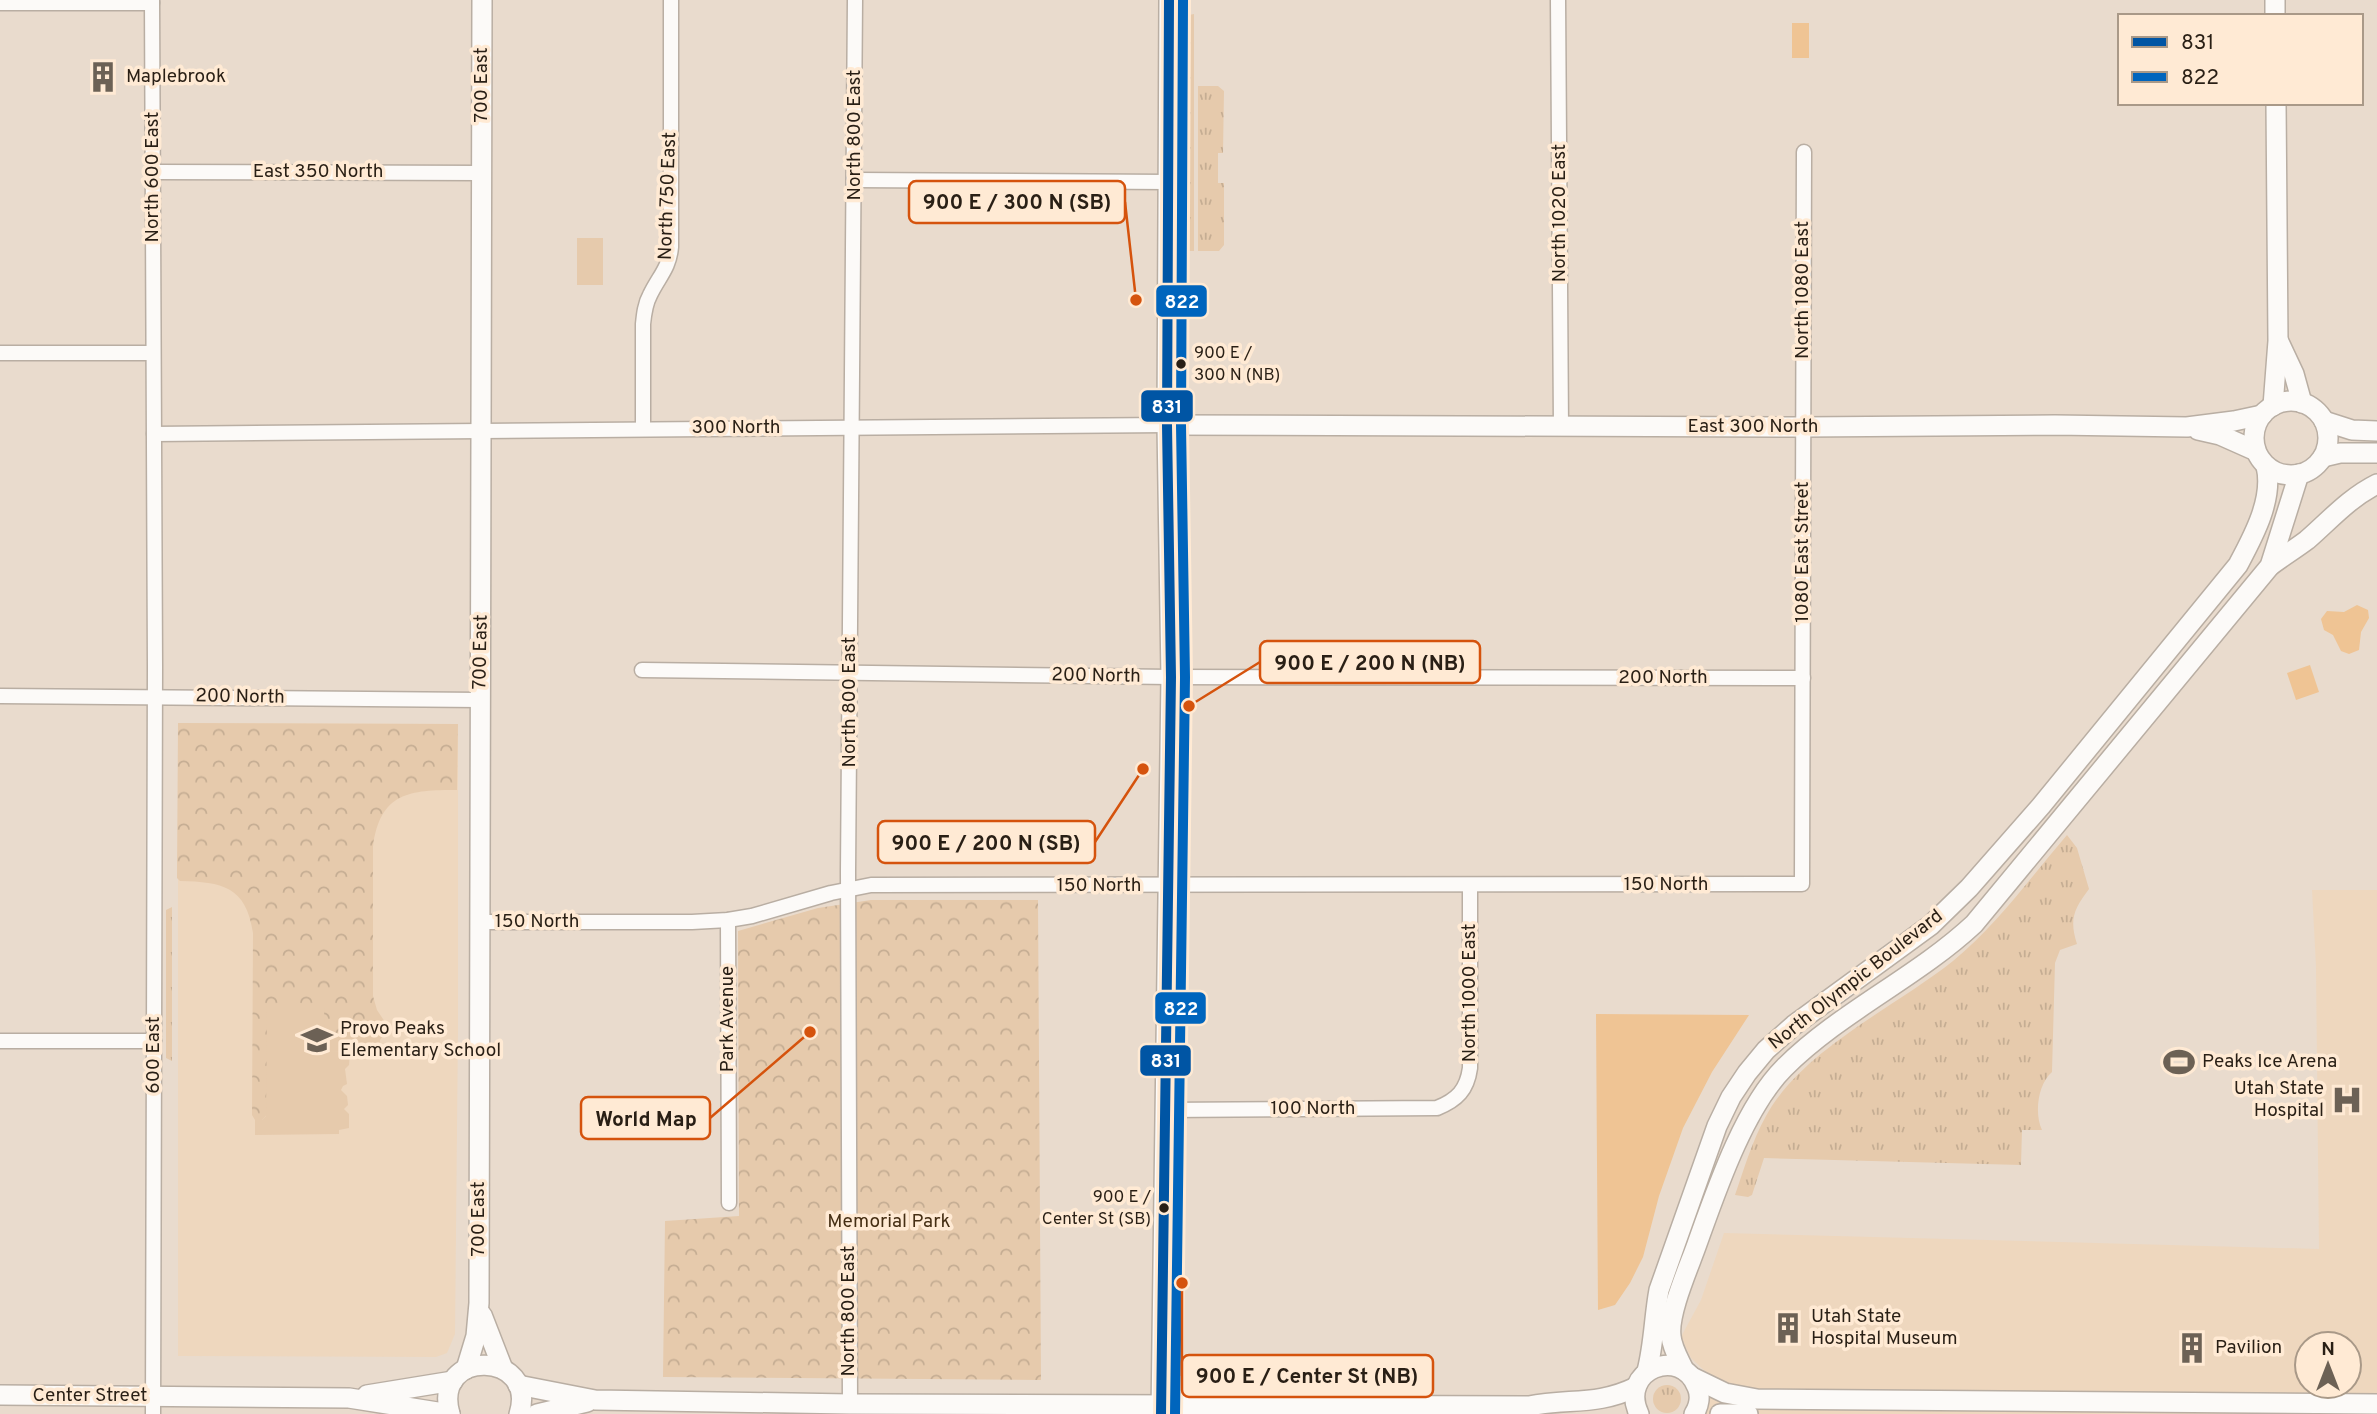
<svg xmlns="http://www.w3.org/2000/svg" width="2377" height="1414" font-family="Overpass,sans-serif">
<defs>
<pattern id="grass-tufts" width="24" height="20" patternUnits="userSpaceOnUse" patternTransform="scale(1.75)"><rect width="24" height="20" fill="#e6caac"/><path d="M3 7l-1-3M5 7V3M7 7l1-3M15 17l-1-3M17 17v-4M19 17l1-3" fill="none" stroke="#c5ad93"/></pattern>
<pattern id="park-crowns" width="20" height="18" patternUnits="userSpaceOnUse" patternTransform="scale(1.75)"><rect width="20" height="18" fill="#e6caac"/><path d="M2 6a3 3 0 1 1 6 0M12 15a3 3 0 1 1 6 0" fill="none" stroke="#c5ad93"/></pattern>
</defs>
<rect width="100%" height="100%" fill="#e9dbcd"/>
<!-- built -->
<g fill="#eed7be" fill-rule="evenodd">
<path d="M178 723 458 724V1027L455 1334 447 1353 436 1357 178 1356Z"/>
<path d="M2312 890H2377V1414H1705L1706 1372 1691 1358 1682 1339V1335L1701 1300 1724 1233 2319 1249 2316 966ZM2307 1344H2349V1386H2307Z"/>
</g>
<!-- grass -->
<g fill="url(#grass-tufts)">
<path d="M1194 14V251H1189V15Z"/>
<path d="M1198 86H1218L1224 91 1223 153H1218V183H1224V245L1219 251H1198Z"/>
<path d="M2067 835 2077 848 2089 889C2074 909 2069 919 2077 944L2060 950 2055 963 2052 1072C2038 1084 2034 1113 2042 1130H2022L2021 1165 1764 1158 1752 1195 1748 1197 1735 1195C1744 1169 1752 1141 1766 1116 1803 1049 1894 1008 1953 961 1997 925 2030 878 2067 835Z"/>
<path d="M172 907V1061L166 1058V910Z"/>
<circle cx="1667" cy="1399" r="14"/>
</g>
<!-- park -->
<g fill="url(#park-crowns)">
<path d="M178 723 458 724 457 790C410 790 380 792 373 847V996L377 1010 389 1028 380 1040V1051L325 1052 262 1120H255L252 1115 253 933C246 886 222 882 180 881L177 878Z"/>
<path d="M871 900H1038L1041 1380 663 1377 665 1221 739 1216 738 931 818 908Z"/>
</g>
<!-- pitch -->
<g fill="#e6caac">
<rect x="577" y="238" width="26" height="47"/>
<path d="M267 1005H324L325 1051 350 1052 349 1065 345 1069 347 1084 343 1086 341 1090 347 1096 348 1105 344 1109 349 1114V1128L339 1130V1134L255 1135V1120H262L266 1116Z"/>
</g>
<!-- water -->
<g fill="#efc494">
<rect x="1792" y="23" width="17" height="35"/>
<path d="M2357 605 2368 610 2369 618 2361 632 2359 650 2349 654 2341 651 2333 635 2324 630 2321 619 2327 611 2344 612Z"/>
<path d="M2310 665 2319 692 2296 700 2287 673Z"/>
<path d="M1596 1014 1749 1015 1712 1072 1683 1128 1659 1196 1643 1257 1630 1283 1615 1305 1598 1310Z"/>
</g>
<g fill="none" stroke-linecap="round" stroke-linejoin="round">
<defs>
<g id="street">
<path d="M152 0 155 666 153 1414"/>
<path d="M1558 0 1561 427"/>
<path d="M0 3H152"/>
<path d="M153 172 482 173"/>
<path d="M855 180 1168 182"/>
<path d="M0 353H153"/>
<path d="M643 429V324C644 314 645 304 650 295 659 276 669 269 671 247V0"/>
<path d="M154 434 1167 425"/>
<path d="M642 670 1171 677 1803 678"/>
<path d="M0 696 480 700"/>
<path d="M728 920 729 1203"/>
<path d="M479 922H692L728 920 752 916 831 893 871 885 1802 884 1804 152"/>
<path d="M0 1041H154"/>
<path d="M1165 1110 1437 1108C1457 1100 1467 1090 1470 1068V885"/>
<path d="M850 1404 848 872 855 0"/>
</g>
<g id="secondary">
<path d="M2275 0V16"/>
<path d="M2279 342 2294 374 2302 403"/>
<circle cx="2291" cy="438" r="37"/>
<path d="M2273 406 2278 341 2276 103"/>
<path d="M2324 421 2352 430 2377 431"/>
<path d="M1167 425 1803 427 2055 425 2187 427 2234 421 2262 415"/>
<path d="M2198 430 2220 435 2256 451"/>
<path d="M2323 457 2340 453H2377"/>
<path d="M2270 566C2282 557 2295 549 2307 540 2330 520 2349 498 2377 484"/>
<path d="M482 1315 503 1369"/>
<path d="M466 1369 476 1336 479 1303 482 0"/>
<path d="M1684 1370C1679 1359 1672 1348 1671 1336 1668 1313 1689 1267 1697 1244 1716 1191 1744 1108 1784 1068 1840 1012 1916 978 1974 924L2270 566 2299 474"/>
<path d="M1647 1371C1654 1344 1654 1317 1659 1290L1717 1126 1731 1097 1747 1073 1766 1050 1794 1025 1931 925 1969 888 2041 806 2238 565C2253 537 2274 499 2266 466"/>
<path d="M1692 1377 1725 1393 1757 1399 2377 1404"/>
<path d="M518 1385 595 1400 850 1404 1529 1406C1569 1398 1597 1406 1636 1387"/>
<path d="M0 1395 349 1398 450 1414"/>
<path d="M367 1395 453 1381"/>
<path d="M450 1414C431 1347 539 1351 519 1414"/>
<path d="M537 1414 587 1402"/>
<path d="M1161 1414 1171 677 1167 425 1169 0"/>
<path d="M1639 1414C1618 1370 1681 1345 1697 1387 1701 1396 1699 1406 1694 1414"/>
<path d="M1720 1414H1748"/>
</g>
</defs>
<!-- street casing -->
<use href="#street" stroke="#b9aea3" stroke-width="17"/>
<!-- secondary casing -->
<use href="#secondary" stroke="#b9aea3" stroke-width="22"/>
<!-- street -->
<use href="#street" stroke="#fcfaf8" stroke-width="14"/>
<!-- secondary -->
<use href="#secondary" stroke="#fcfaf8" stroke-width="19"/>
<defs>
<path id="bus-1" d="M1161 1414 1171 677 1167 425 1169 0"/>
<path id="bus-2" d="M1175 1414 1185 677 1181 425 1183 0"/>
</defs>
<!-- bus-1 casing -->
<use href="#bus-1" stroke="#ffead4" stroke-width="16"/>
<!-- bus-2 casing -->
<use href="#bus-2" stroke="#ffead4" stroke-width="16"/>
<!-- bus-1 -->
<use href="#bus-1" stroke="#0055a4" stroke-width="10"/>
<!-- bus-2 -->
<use href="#bus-2" stroke="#0065bd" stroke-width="10"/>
</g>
<!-- icons -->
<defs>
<symbol id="building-bare" viewBox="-9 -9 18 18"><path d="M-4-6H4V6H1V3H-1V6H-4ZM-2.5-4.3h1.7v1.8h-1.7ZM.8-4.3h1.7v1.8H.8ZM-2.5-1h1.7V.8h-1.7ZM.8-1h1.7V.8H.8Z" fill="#6c6155" stroke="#ffead4" stroke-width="2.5" paint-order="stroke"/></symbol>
<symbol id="school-bare" viewBox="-9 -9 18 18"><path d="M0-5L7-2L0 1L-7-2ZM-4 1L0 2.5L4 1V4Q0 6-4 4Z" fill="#6c6155" stroke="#ffead4" stroke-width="2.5" paint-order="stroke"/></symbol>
<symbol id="stadium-bare" viewBox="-9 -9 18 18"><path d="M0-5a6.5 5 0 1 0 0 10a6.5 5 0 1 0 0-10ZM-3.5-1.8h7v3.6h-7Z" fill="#6c6155" stroke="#ffead4" stroke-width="2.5" paint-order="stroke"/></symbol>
<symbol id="hospital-bare" viewBox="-9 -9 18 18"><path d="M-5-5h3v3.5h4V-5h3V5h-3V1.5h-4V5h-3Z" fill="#6c6155" stroke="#ffead4" stroke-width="2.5" paint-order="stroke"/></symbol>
</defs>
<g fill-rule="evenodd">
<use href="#building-bare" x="81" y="55" width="44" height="44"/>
<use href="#school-bare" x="295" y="1018" width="44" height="44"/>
<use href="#stadium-bare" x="2157" y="1040" width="44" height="44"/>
<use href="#hospital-bare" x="2325" y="1078" width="44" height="44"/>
<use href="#building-bare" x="1766" y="1306" width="44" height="44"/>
<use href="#building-bare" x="2170" y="1326" width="44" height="44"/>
</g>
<!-- markers -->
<g fill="#291f15" stroke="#ffead4" stroke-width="2.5">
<circle cx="1181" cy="364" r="6"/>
<circle cx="1164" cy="1208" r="6"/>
</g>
<g text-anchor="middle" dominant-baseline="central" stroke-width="7" stroke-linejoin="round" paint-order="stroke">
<!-- bus labels -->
<g font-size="17" fill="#291f15" stroke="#ffead4" text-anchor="start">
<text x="1194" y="354">900 E /<tspan x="1194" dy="22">300 N (NB)</tspan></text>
<text x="1151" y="1198" text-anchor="end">900 E /<tspan x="1151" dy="22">Center St (SB)</tspan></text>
</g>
<!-- poi labels -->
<g font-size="19" fill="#291f15" stroke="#ffead4" text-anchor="start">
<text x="126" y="77">Maplebrook</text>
<text x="340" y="1029">Provo Peaks<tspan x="340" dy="22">Elementary School</tspan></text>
<text x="2202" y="1062">Peaks Ice Arena</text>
<text x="2324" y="1089" text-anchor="end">Utah State<tspan x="2324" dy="22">Hospital</tspan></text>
<text x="1811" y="1317">Utah State<tspan x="1811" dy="22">Hospital Museum</tspan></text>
<text x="2215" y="1348">Pavilion</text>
</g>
<!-- street labels -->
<g font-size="19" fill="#291f15" stroke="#ffead4">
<text transform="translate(482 85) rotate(-90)">700 East</text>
<text transform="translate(855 135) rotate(-90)">North 800 East</text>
<text x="318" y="172">East 350 North</text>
<text transform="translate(153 177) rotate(-90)">North 600 East</text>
<text transform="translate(668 196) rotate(-88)">North 750 East</text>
<text transform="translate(1560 213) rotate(-90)">North 1020 East</text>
<text transform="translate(1803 290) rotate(-90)">North 1080 East</text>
<text x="1753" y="427">East 300 North</text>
<text x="736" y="428">300 North</text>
<text transform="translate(1803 552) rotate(-90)">1080 East Street</text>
<text transform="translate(481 652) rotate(-89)">700 East</text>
<text transform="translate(1096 676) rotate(1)">200 North</text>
<text x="1663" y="678">200 North</text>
<text transform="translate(240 697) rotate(1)">200 North</text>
<text transform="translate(850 702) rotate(-90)">North 800 East</text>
<text x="1666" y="885">150 North</text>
<text x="1099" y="886">150 North</text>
<text x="537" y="922">150 North</text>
<text transform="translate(1856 980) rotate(-38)">North Olympic Boulevard</text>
<text transform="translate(1470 993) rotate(-90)">North 1000 East</text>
<text transform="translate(728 1019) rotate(-90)">Park Avenue</text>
<text transform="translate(154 1055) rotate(-90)">600 East</text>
<text x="1313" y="1109">100 North</text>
<text transform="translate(479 1219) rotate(-90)">700 East</text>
<text transform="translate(849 1311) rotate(-90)">North 800 East</text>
<text x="90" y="1396">Center Street</text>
</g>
<!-- park labels -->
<g font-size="19" fill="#452e13" stroke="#ffead4">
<text x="889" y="1222">Memorial Park</text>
</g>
</g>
<!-- callouts -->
<path fill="none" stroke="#d5530d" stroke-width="2.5" d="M1136 300L1125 202M1189 706L1260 662M1143 769L1095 842M810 1032L710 1118M1182 1283L1182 1376"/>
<g fill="#d5530d" stroke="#ffead4" stroke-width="2.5">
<circle cx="1136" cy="300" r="7"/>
<circle cx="1189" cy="706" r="7"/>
<circle cx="1143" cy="769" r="7"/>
<circle cx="810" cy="1032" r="7"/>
<circle cx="1182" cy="1283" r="7"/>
</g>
<g fill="#ffead4" stroke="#d5530d" stroke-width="2.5">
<rect x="909" y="181" width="216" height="42" rx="7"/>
<rect x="1260" y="641" width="220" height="42" rx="7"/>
<rect x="878" y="821" width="217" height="42" rx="7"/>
<rect x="581" y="1097" width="129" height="42" rx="7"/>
<rect x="1182" y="1355" width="251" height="42" rx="7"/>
</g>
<g font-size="21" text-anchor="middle" font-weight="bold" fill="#291f15">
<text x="1017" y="209">900 E / 300 N (SB)</text>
<text x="1370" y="670">900 E / 200 N (NB)</text>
<text x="986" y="850">900 E / 200 N (SB)</text>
<text x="646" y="1126">World Map</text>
<text x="1307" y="1383">900 E / Center St (NB)</text>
</g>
<g stroke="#ffead4" stroke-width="2.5">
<rect x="1155" y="284" width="53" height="34" rx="7" fill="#0065bd"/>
<rect x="1140" y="389" width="54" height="34" rx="7" fill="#0055a4"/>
<rect x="1154" y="991" width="53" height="34" rx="7" fill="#0065bd"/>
<rect x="1139" y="1044" width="53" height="33" rx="7" fill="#0055a4"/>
</g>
<g font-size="19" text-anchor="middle" font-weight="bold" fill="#fff">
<text x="1182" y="308">822</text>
<text x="1167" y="413">831</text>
<text x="1181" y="1015">822</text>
<text x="1166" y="1067">831</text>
</g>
<!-- legend -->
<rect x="2118" y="14" width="245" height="91" fill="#ffead4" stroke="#a99988" stroke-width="2"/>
<rect x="2132" y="37" width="35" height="10" fill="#0055a4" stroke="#a99988" stroke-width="2"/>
<text x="2181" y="49" font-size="21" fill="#291f15">831</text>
<rect x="2132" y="72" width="35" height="10" fill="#0065bd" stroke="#a99988" stroke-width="2"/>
<text x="2181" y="84" font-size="21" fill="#291f15">822</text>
<!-- north arrow -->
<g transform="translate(2328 1365)"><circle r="33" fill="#ffead4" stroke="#a99988" stroke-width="2"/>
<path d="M0-5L12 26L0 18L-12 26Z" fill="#6c6155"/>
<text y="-10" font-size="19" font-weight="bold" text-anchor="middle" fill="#291f15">N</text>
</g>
</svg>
